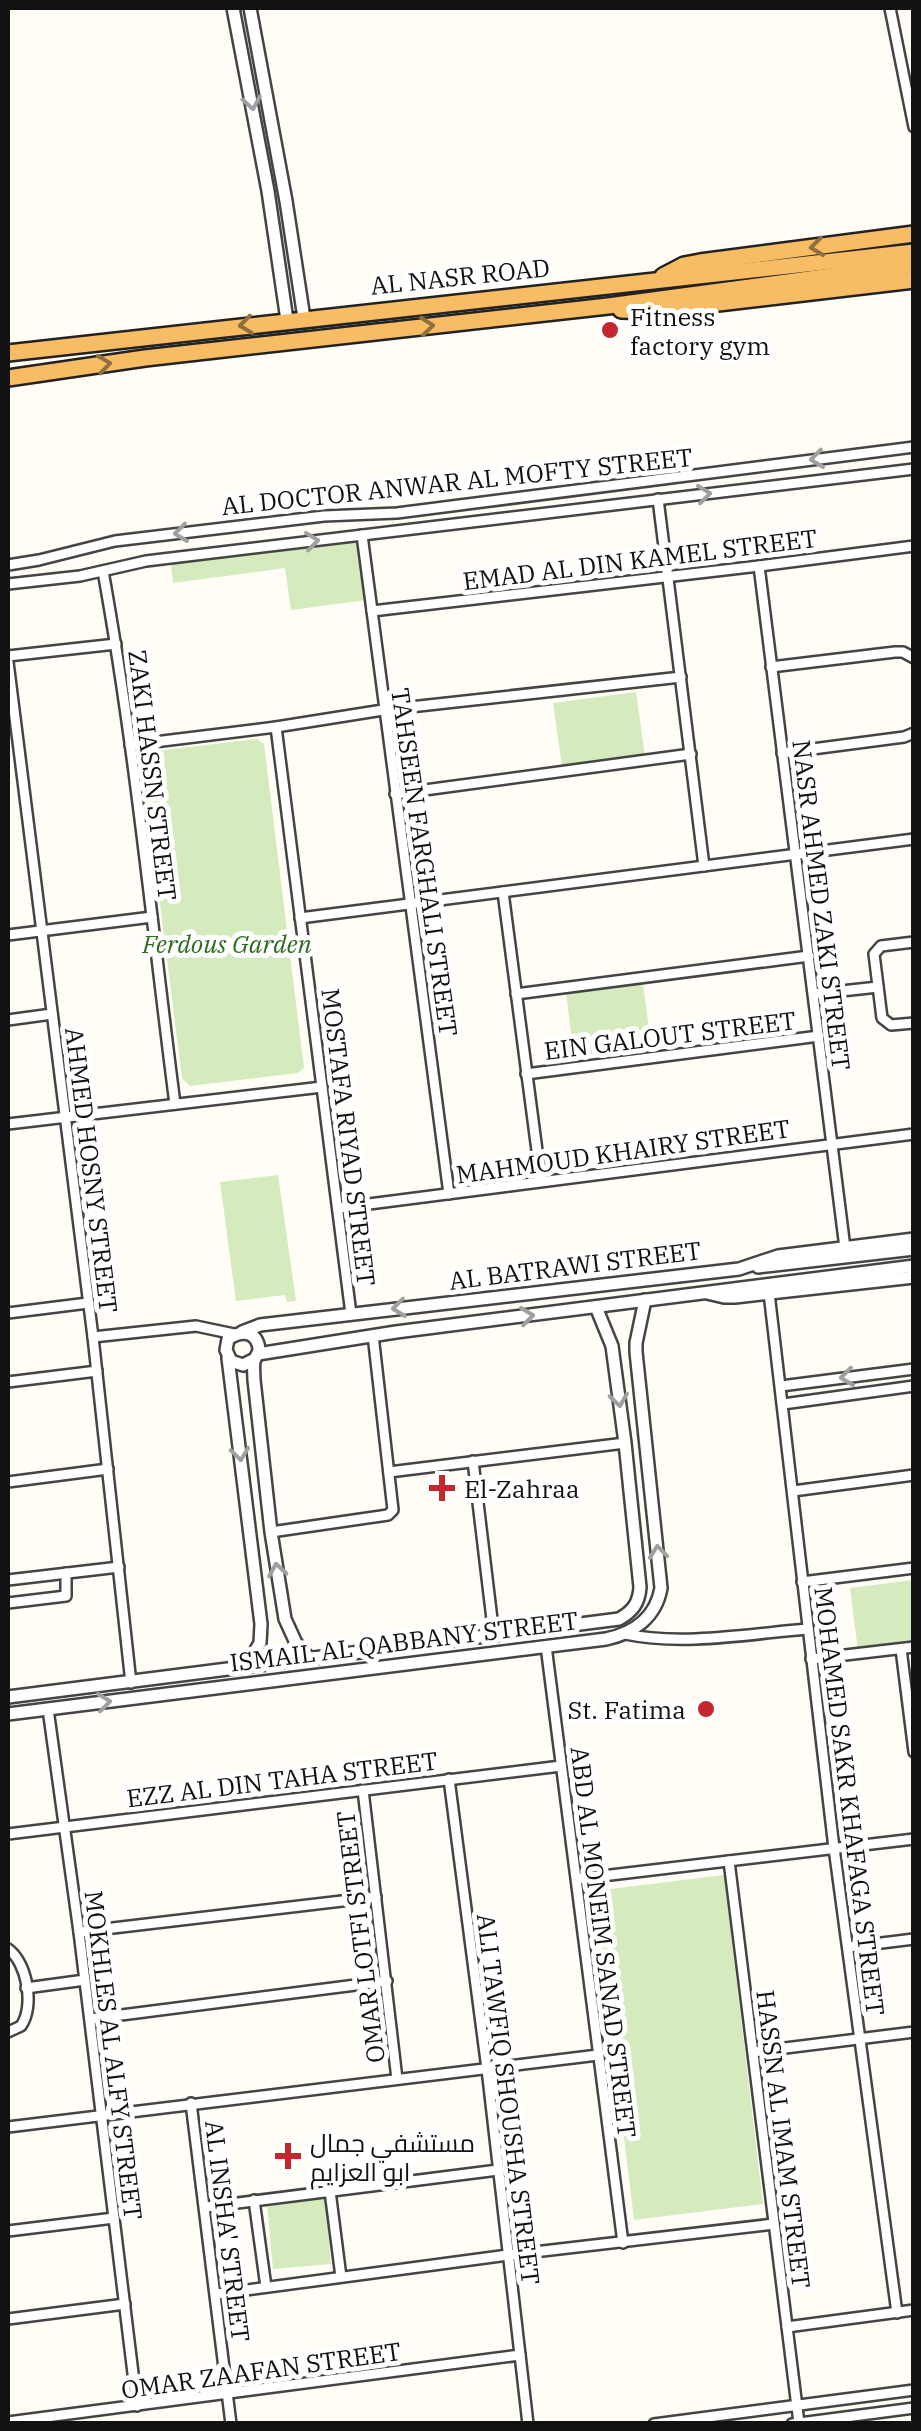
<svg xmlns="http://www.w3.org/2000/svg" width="921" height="2431" font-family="'IBM Plex Serif',Cairo,serif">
<rect width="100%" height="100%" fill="#fffdf5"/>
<!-- green -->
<g fill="#d5ebbd">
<path d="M358 541 366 600 291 610 285 568 173 583 171 564Z"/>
<path d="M636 692 645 757 562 767 553 703Z"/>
<path d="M257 739 264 744 304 1068 298 1073 190 1086 182 1078 142 760 148 752Z"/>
<path d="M643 983 651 1046 574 1056 566 993Z"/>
<path d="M278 1175 296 1301 287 1302 285 1295 236 1301 220 1182Z"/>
<path d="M913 1580V1645L858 1651 850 1588Z"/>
<path d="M724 1875 763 2204 634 2220 594 1891Z"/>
<path d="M325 2198 331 2264 273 2269 267 2204Z"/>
</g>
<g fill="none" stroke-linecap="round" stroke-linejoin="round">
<defs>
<g id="minor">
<path d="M890 8 914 127"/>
<path d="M658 499 704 866"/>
<path d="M362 535 449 1194"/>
<path d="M8 565 39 560 115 541 324 516 397 513 914 447"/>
<path d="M759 566 845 1248"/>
<path d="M103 571C135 748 152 927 175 1104"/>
<path d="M8 584 80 576 146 561 914 469"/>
<path d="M372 611 759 566 914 546"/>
<path d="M8 656 116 644"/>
<path d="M8 662 93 1337 131 1683"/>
<path d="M771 667 895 652H903L914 658"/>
<path d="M276 727 351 1314"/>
<path d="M130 745 276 727 383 710 681 677"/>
<path d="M782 753 904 737 914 733"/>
<path d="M395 794 691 754"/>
<path d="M503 892 541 1181"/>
<path d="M300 918 914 839"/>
<path d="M8 935 152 917"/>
<path d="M914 942 881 946 874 954 882 1018 891 1025 914 1023"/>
<path d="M516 994 809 956"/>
<path d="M814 994 878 987"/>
<path d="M8 1020 52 1014"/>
<path d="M526 1074 819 1036"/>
<path d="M8 1124 322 1087"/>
<path d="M338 1208 914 1134"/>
<path d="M769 1293 834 1848 897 2313"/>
<path d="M8 1313 88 1303"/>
<path d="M93 1337 196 1326 234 1334"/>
<path d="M8 1382 97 1371"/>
<path d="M781 1386 914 1369"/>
<path d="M783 1404 914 1386"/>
<path d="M473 1461 494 1636"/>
<path d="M389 1472 625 1443"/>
<path d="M8 1482 108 1469"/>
<path d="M793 1491 914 1475"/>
<path d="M271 1532 388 1515 393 1510 373 1335"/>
<path d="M8 1580 119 1567"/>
<path d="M802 1582 914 1568"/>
<path d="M8 1603 66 1596V1573"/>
<path d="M625 1634C683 1646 748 1634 807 1629"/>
<path d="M546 1646 623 2243"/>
<path d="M901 1649 914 1752"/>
<path d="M811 1659 914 1647"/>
<path d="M48 1709 79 1932 137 2406"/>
<path d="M449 1779 487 2069 528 2424"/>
<path d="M363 1790 397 2079"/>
<path d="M8 1834 561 1766"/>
<path d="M729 1861 799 2423"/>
<path d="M577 1879 914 1839"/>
<path d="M79 1932 376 1897"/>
<path d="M849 1947 914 1939"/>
<path d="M8 1949C27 1962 35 2006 21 2026L8 2032"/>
<path d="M26 1988 85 1980"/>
<path d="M90 2019 387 1981"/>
<path d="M753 2052 914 2032"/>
<path d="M191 2103 231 2424"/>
<path d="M8 2127 598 2055"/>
<path d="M330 2191 341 2277"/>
<path d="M254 2200 266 2287"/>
<path d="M206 2207 498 2170"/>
<path d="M8 2231 114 2218"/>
<path d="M217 2294 508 2255 774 2224"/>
<path d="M8 2319 125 2304"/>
<path d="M787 2327 914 2310"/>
<path d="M8 2422 520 2355"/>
<path d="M654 2424 914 2390"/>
<path d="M792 2424 914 2408"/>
</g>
<g id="tertiary">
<path d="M233 8 268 191 287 320"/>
<path d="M250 8 286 201 304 318"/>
<path d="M758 1267 914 1249"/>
<path d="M707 1293 724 1297H735L914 1277"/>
<path d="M242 1332 260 1325 739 1269 778 1256 914 1239"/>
<path d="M258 1354 396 1332 914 1266"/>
<path d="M228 1358 261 1624 260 1643 246 1667"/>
<path d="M255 1359 243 1365 231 1361 226 1350 228 1339C238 1332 253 1329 258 1344 261 1354 256 1353 254 1362 253 1366 254 1376 254 1380L271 1532 285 1619 296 1643 310 1659"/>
<path d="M8 1697 619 1619C633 1611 639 1603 640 1587L625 1443 612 1346 596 1307"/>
<path d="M8 1714 606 1639C634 1633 656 1617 661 1588L636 1352V1343L645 1300"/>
</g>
<g id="trunk">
<path d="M663 276 684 265 700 262 914 234"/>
<path d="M621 310 650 311 914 280"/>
<path d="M8 353 914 252"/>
<path d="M8 378 145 358 608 306 914 265"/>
</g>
</defs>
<!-- minor casing -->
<use href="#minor" stroke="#444" stroke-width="14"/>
<!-- tertiary casing -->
<use href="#tertiary" stroke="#444" stroke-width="16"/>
<!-- trunk casing -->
<use href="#trunk" stroke="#222" stroke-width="20"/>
<!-- minor -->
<use href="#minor" stroke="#fff" stroke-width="9"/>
<!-- tertiary -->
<use href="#tertiary" stroke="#fff" stroke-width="11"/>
<!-- trunk -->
<use href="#trunk" stroke="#f7bc64" stroke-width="15"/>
</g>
<!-- one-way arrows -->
<defs><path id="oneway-chevron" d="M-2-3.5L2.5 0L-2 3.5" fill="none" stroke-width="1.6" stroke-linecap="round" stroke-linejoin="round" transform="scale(2.5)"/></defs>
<g stroke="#a0a0a0">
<use href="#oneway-chevron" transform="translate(252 103) rotate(80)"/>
<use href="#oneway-chevron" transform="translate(817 459) rotate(173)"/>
<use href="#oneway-chevron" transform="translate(704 494) rotate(-7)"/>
<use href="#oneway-chevron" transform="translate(181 533) rotate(173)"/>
<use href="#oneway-chevron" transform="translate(312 541) rotate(-7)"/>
<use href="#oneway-chevron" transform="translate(399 1308) rotate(173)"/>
<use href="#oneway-chevron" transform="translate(527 1316) rotate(-7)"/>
<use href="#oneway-chevron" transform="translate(847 1377) rotate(173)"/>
<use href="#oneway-chevron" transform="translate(619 1400) rotate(82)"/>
<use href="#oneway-chevron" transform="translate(240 1454) rotate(83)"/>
<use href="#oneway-chevron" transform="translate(658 1552) rotate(-96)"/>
<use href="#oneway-chevron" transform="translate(277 1570) rotate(-99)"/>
<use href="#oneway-chevron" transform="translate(104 1702) rotate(-7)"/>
</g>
<g stroke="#906f3f">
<use href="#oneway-chevron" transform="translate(817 247) rotate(173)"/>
<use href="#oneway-chevron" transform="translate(246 325) rotate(173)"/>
<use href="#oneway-chevron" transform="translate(427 326) rotate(-6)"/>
<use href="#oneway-chevron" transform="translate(104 364) rotate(-8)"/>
</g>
<!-- markers -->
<g fill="#c4262e" stroke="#fff" stroke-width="4">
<circle cx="610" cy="330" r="10"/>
<path d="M437 1473h10v10h10v10h-10v10h-10v-10h-10v-10h10z"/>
<circle cx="706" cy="1709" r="10"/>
<path d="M283 2141h10v10h10v10h-10v10h-10v-10h-10v-10h10z"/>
</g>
<g text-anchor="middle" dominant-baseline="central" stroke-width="10" stroke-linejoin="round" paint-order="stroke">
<!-- street labels -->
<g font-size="25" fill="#111" stroke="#fff">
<text transform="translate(460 276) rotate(-6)">AL NASR ROAD</text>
<text transform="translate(457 481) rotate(-6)">AL DOCTOR ANWAR AL MOFTY STREET</text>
<text transform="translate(640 559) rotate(-7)">EMAD AL DIN KAMEL STREET</text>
<text transform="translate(153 775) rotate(83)">ZAKI HASSN STREET</text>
<text transform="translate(425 862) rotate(82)">TAHSEEN FARGHALI STREET</text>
<text transform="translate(822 905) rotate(83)">NASR AHMED ZAKI STREET</text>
<text transform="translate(670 1035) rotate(-7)">EIN GALOUT STREET</text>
<text transform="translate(349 1137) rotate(83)">MOSTAFA RIYAD STREET</text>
<text transform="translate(623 1151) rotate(-8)">MAHMOUD KHAIRY STREET</text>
<text transform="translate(92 1170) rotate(83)">AHMED HOSNY STREET</text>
<text transform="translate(575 1265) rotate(-7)">AL BATRAWI STREET</text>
<text transform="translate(404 1641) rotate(-7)">ISMAIL AL QABBANY STREET</text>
<text transform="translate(282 1779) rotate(-7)">EZZ AL DIN TAHA STREET</text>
<text transform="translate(850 1801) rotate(83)">MOHAMED SAKR KHAFAGA STREET</text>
<text transform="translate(360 1937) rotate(-97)">OMAR LOTFI STREET</text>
<text transform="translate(604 1942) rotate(83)">ABD AL MONEIM SANAD STREET</text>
<text transform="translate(114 2055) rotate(83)">MOKHLES AL ALFY STREET</text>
<text transform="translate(509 2099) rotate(83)">ALI TAWFIQ SHOUSHA STREET</text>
<text transform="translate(784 2139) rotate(83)">HASSN AL IMAM STREET</text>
<text transform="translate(228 2231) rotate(83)">AL INSHA' STREET</text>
<text transform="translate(261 2370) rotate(-8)">OMAR ZAAFAN STREET</text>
</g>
<!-- poi labels -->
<g font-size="25" fill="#111" stroke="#fff" text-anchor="start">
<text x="630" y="316">Fitness<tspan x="630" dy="29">factory gym</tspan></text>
<text x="464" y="1488">El-Zahraa</text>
<text x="686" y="1709" text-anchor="end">St. Fatima</text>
<text x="310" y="2142">مستشفي جمال<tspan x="310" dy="29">ابو العزايم</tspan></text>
</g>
<!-- park labels -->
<g font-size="25" font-style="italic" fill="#2f6b1f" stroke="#fff">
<text x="227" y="943">Ferdous Garden</text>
</g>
</g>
<!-- border -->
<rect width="921" height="2431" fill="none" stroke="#111111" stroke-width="20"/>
</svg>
